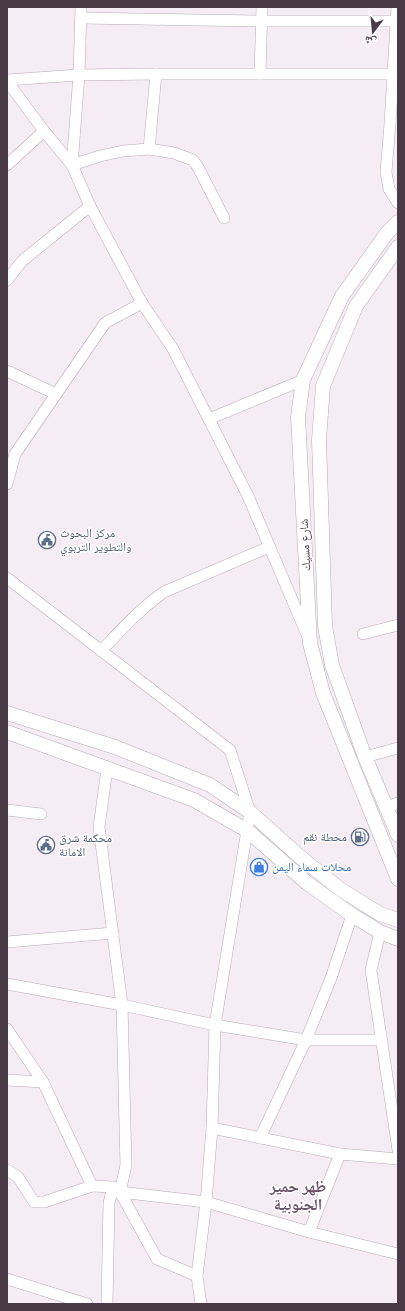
<svg xmlns="http://www.w3.org/2000/svg" width="405" height="1311" font-family="'DM Sans','Noto Naskh Arabic',sans-serif">
<rect width="100%" height="100%" fill="#f5ecf4"/>
<g fill="none" stroke-linecap="round" stroke-linejoin="round">
<defs>
<g id="minor">
<path d="M81 7 79 75 72 165 90 206 142 303 173 349 248 496 308 637"/>
<path d="M397 7 390 124 386 172 389 189 398 203"/>
<path d="M81 18 261 21H398"/>
<path d="M260 74 262 7"/>
<path d="M7 80 79 75 156 74H398"/>
<path d="M7 81 44 131 72 165 100 156 123 151 149 149 174 153 193 160 199 169 224 218"/>
<path d="M149 149 156 74"/>
<path d="M7 165 44 131"/>
<path d="M7 280 22 261 90 206"/>
<path d="M7 371 56 394"/>
<path d="M209 419 303 380"/>
<path d="M7 484 15 454 105 323 142 303"/>
<path d="M7 578 230 750 250 812 215 1025 212 1128 206 1202 197 1276 201 1304"/>
<path d="M363 634 398 625"/>
<path d="M101 651C121 630 140 609 164 592L269 547"/>
<path d="M365 757 398 748"/>
<path d="M107 769 99 827 122 1005 126 1165 120 1192 157 1259 197 1276"/>
<path d="M387 807 398 803"/>
<path d="M7 810 41 814"/>
<path d="M380 932 371 970 398 1150"/>
<path d="M7 942 113 933"/>
<path d="M7 984 122 1005 215 1025 306 1040H382"/>
<path d="M7 1029 43 1082 92 1186 113 1187 120 1192 206 1202 309 1232 398 1254"/>
<path d="M7 1080 43 1082"/>
<path d="M212 1128 340 1154 398 1159"/>
<path d="M260 1138 306 1040 331 978 352 915"/>
<path d="M7 1170 18 1177 34 1202H44L92 1186"/>
<path d="M309 1232 340 1154"/>
<path d="M7 1279 87 1304"/>
<path d="M107 1304 109 1203 113 1187"/>
</g>
<g id="tertiary">
<path d="M398 222 387 233 342 296 303 380 298 417 310 643 323 693 398 879"/>
<path d="M398 247 356 306 323 386 319 440 325 626 332 665 365 757 398 835"/>
<path d="M7 713 115 747 210 785 250 812 299 856 340 889 380 914 398 920"/>
<path d="M7 732 194 800 248 831 307 883 352 915 380 932 398 939"/>
</g>
</defs>
<!-- minor casing -->
<use href="#minor" stroke="#baa9b8" stroke-width="12"/>
<!-- tertiary casing -->
<use href="#tertiary" stroke="#baa9b8" stroke-width="15"/>
<!-- minor -->
<use href="#minor" stroke="#fff" stroke-width="11"/>
<!-- tertiary -->
<use href="#tertiary" stroke="#fff" stroke-width="14"/>
</g>
<!-- icons -->
<defs>
<symbol id="civic-ring" viewBox="-11 -11 22 22"><circle r="9.5" fill="#fff" stroke="#5c6f8a" stroke-width="1.5"/><path d="M-.6-6.5H3V-4.5H.6V-3L4-1V1h2V6H-6V1h2V-1L-.6-3ZM-1.2 2.5V6h2.4V2.5Z" fill="#5c6f8a"/></symbol>
<symbol id="fuel-ring" viewBox="-11 -11 22 22"><circle r="9.5" fill="#fff" stroke="#5c6f8a" stroke-width="1.5"/><path d="M-5.5-6h7V0h2V4h1.3V-2.5L3-4.5l.8-.8L6-3V5H2.5V1h-1V6h-7ZM-4.2-4.7v3.2H.2V-4.7Z" fill="#5c6f8a"/></symbol>
<symbol id="shop-ring" viewBox="-11 -11 22 22"><circle r="9.5" fill="#fff" stroke="#3f7fe0" stroke-width="1.5"/><path d="M-5-2.5h2.3a2.7 3.5 0 0 1 5.4 0H5L5.5 6h-11ZM-1.5-2.5h3a1.5 2.3 0 0 0-3 0Z" fill="#3f7fe0"/></symbol>
</defs>
<g fill-rule="evenodd">
<use href="#civic-ring" x="37" y="530" width="20" height="20"/>
<use href="#fuel-ring" x="350" y="827" width="20" height="20"/>
<use href="#civic-ring" x="36" y="835" width="20" height="20"/>
<use href="#shop-ring" x="249" y="857" width="20" height="20"/>
</g>
<g text-anchor="middle" dominant-baseline="central" stroke-width="3" stroke-linejoin="round" paint-order="stroke">
<!-- service labels -->
<g font-size="12" fill="#4e5e75" stroke="#fff" text-anchor="start">
<text x="60" y="533">مركز البحوث<tspan x="60" dy="14">والتطوير التربوي</tspan></text>
<text x="347" y="837" text-anchor="end">محطة نقم</text>
<text x="59" y="838">محكمة شرق<tspan x="59" dy="14">الامانة</tspan></text>
</g>
<!-- street labels -->
<g font-size="12" fill="#493a48" stroke="#fff">
<text transform="translate(305 545) rotate(-93)">شارع مسيك</text>
</g>
<!-- shop labels -->
<g font-size="12" fill="#366cbe" stroke="#fff" text-anchor="start">
<text x="272" y="867">محلات سماء اليمن</text>
</g>
<!-- district labels -->
<g font-size="16" font-weight="bold" fill="#6b526a" stroke="#fff">
<text x="298" y="1186">ظهر حمير<tspan x="298" dy="18">الجنوبية</tspan></text>
</g>
</g>
<!-- border -->
<rect width="405" height="1311" fill="none" stroke="#493a48" stroke-width="16"/>
<!-- north arrow -->
<g transform="translate(373 32) rotate(196)" stroke="#ffffff" stroke-width="3" paint-order="stroke">
<path d="M0-3L7 15L0 10L-7 15Z" fill="#493a48"/>
<text y="-6" font-size="11" font-weight="bold" text-anchor="middle" fill="#493a48">ش</text>
</g>
</svg>
